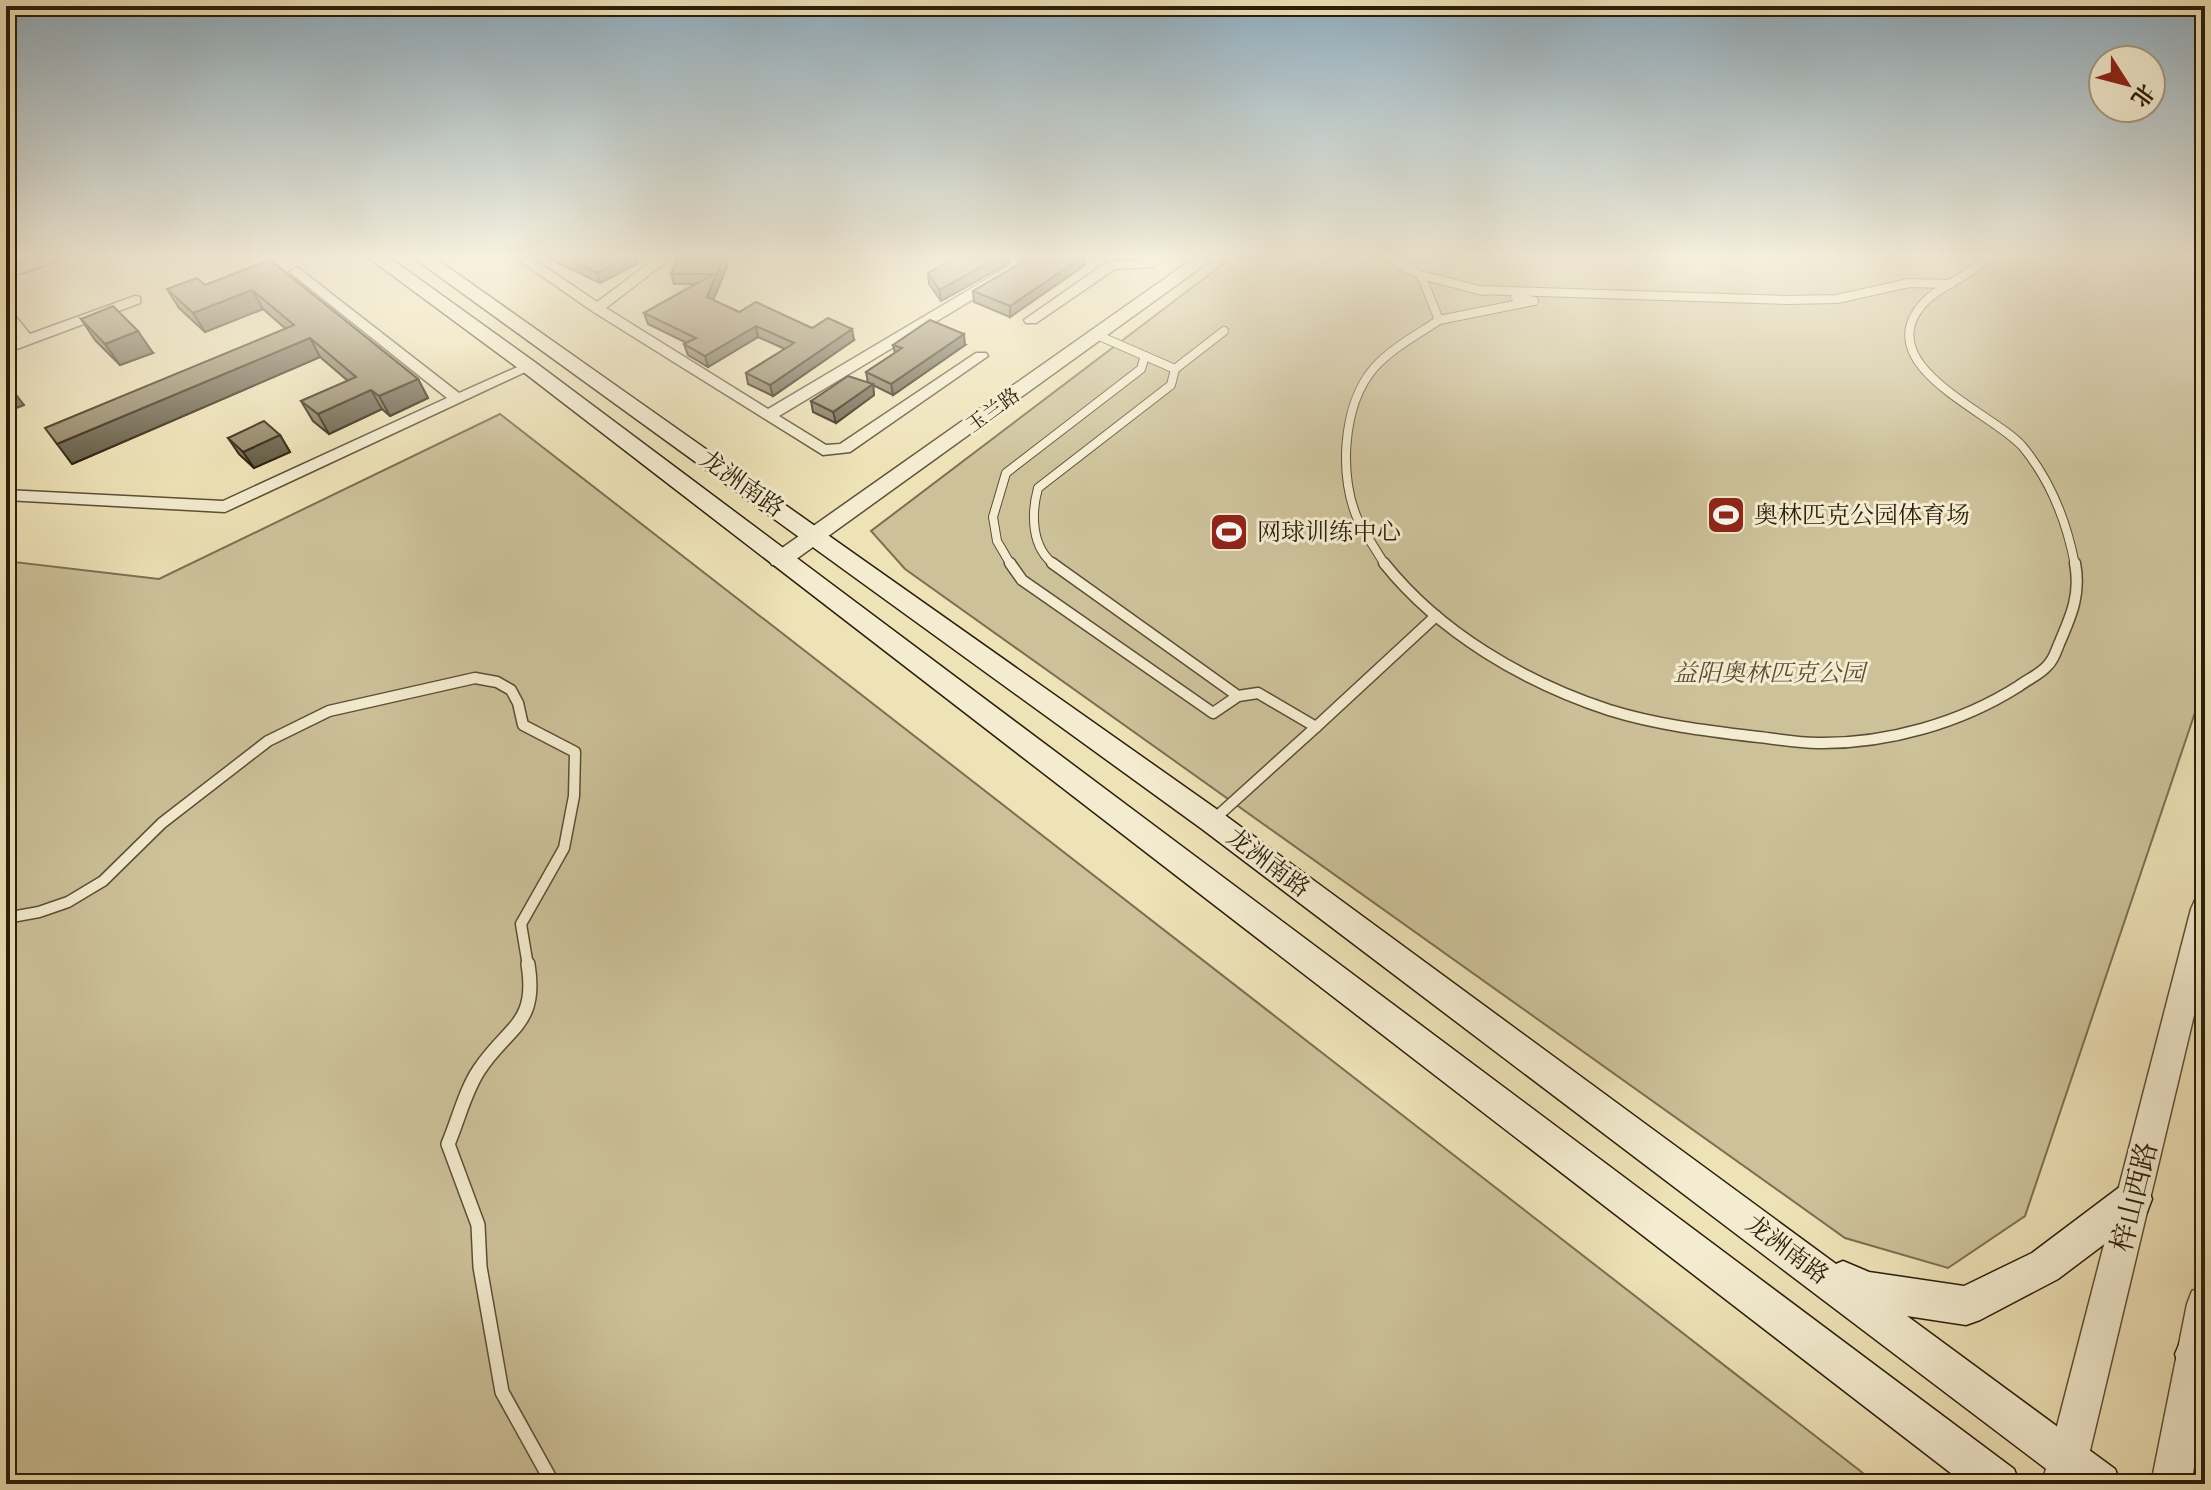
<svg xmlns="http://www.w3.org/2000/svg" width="2211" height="1490" font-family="'IM FELL Double Pica','Noto Serif SC',serif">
<rect width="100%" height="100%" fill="#eee2b7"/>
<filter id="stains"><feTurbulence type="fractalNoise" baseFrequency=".0025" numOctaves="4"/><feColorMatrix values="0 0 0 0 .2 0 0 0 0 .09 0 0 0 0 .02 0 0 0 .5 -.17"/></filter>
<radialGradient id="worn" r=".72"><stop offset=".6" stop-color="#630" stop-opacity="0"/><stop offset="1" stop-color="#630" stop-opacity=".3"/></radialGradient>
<!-- green -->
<g fill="#cdc19a" stroke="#7c6f52" stroke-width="2">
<path d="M1231 258H2205V683L2025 1216 1948 1268 1845 1238 905 569 871 531Z"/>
<path d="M500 414 1877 1484H6V561L159 579Z"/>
</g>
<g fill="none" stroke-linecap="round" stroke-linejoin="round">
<defs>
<g id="service-far2">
<path d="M1986 258C1967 280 1934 286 1918 310 1876 369 1995 414 2023 447 2050 480 2067 523 2075 565"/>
<path d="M1421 275 1483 291"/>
<path d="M1479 290 1786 300 1837 299 1909 283 1951 284"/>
<path d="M1439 320 1534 301 1515 297"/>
<path d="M1097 335 1175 369"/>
<path d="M1011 565 997 541 993 517 1006 473 1141 369 1145 356"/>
<path d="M1055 565C1031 548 1031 514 1038 488L1171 385 1175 369 1224 331"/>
<path d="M1385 565C1377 551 1367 537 1359 522 1338 479 1342 405 1374 368 1392 348 1417 335 1439 320L1421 275 1389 258"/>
</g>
<g id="service-far1">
<path d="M1010 563 1022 580 1213 713 1238 696"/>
<path d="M1052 563 1238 696 1258 693 1316 727 1212 821"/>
<path d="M1384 563C1440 633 1524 682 1609 710 1657 725 1708 731 1758 737 1777 739 1798 743 1818 743 1887 744 1961 723 2019 686 2028 679 2041 674 2048 665 2054 659 2056 651 2059 644 2071 616 2081 595 2075 563"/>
<path d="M1316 727 1436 616"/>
<path d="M6 918 39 912 68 902 103 881 162 823 268 741 329 711 475 678 497 682 511 690 518 703 523 725 575 752 574 796 564 848 521 924 528 966"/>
</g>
<path id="service" d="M528 964C538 1025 508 1026 479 1070 465 1091 458 1121 448 1144L478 1225 480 1267 502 1392 553 1484"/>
<g id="minor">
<path d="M516 258H532L597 302 656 258H671L606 308 768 409 1009 266 1012 258H1026L1020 271 779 416 826 445 840 444 976 353H986L988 356 850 452 823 455 592 311Z"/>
<path d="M1148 260 1155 264 1153 267 1115 269 1036 323H1026L1024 320 1107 262Z"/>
<path d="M297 267 459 393 524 364H534L536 367 225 512 6 500V490L223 501 447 398 292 274 290 271Z"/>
<path d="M135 296 140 297V303L6 353V344L18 338 6 323V310L11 311 30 334Z"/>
</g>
<g id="tertiary">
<path d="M33 258H58L55 262 6 278V267Z"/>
<path d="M1194 258H1214L788 565H772L769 560 772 555Z"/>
<path d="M2205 897V969L2082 1484H2042L2191 909 2195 900Z"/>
<path d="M2205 1286V1404L2191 1484H2151L2187 1304 2192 1291Z"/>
</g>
<g id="secondary">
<path d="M369 258H390L536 363 2014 1469 2020 1484H1965L522 371Z"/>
<path d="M414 258H435L1222 813 1836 1264 1843 1261 1869 1272 1964 1286 2032 1253 2121 1186 2134 1181 2147 1186 2152 1199 2147 1212 2058 1279 1980 1320 1966 1325 1907 1316 2115 1469 2121 1484H2066L1202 829Z"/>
<path d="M2195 1334 2205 1338V1412L2191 1406 2175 1354 2181 1340Z"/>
</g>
</defs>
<!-- service-far2 casing -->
<use href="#service-far2" stroke="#5c4e35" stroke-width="10"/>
<!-- service-far1 casing -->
<use href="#service-far1" stroke="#5c4e35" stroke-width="13"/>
<!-- service casing -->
<use href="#service" stroke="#5c4e35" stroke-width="16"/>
<!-- minor casing -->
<use href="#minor" stroke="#5c4e35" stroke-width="3"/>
<!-- tertiary casing -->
<use href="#tertiary" stroke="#5c4e35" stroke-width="3"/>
<!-- secondary casing -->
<use href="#secondary" stroke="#2b1d0a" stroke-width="3"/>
<!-- service-far2 -->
<use href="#service-far2" stroke="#f4ecd0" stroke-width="8"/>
<!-- service-far1 -->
<use href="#service-far1" stroke="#f4ecd0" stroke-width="10"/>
<!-- service -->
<use href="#service" stroke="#f4ecd0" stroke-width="13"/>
<!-- minor -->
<use href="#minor" fill="#f4ecd0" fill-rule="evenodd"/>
<!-- tertiary -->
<use href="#tertiary" fill="#f4ecd0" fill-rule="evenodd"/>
<!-- secondary -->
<use href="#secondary" fill="#f4ecd0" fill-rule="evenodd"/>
</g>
<!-- wall -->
<g fill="#7c7156" stroke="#2b1d0a" stroke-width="2">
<path d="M547 258H637L636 259 637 264 600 283Z"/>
<path d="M678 258H726L728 264 713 300 739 312 812 328 854 340 773 396 748 384 746 373 785 349 758 337 708 367 688 355 684 344 687 343 648 324 644 313 695 284H674L671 274Z"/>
<path d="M1023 258H1085V265L1010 317 974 302 973 291 1021 263Z"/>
<path d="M270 260 418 379 428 398 390 416 382 409 329 434 313 421 301 401 348 381 320 357 72 464 286 329 263 309 205 332 179 308 167 289 205 285Z"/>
<path d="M1007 264 941 301 929 284 928 273Z"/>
<path d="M81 319 153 353 120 365 95 340Z"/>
<path d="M893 345H965L893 395 873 385 874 395 836 423 813 412 811 401 868 383 866 372 895 353Z"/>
<path d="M280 435 290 452 254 468 239 454 228 438Z"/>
</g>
<!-- shaded-wall -->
<g fill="#655c46" stroke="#2b1d0a" stroke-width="2">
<path d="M625 258H637L636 259 637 264 600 283 597 273Z"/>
<path d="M723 258H726L728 264 710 308 707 297Z"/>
<path d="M998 258H1009L1007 264 941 301 939 290Z"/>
<path d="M1081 258H1085V265L1010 317V306Z"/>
<path d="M252 290 263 309 205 332 193 313Z"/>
<path d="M756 326 758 337 708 367 705 356Z"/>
<path d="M852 329 854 340 773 396 770 385Z"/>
<path d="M138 331 153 353 120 365 105 344Z"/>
<path d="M964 334 965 345 893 395 891 384Z"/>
<path d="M310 338 320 357 72 464 57 444Z"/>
<path d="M418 379 428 398 390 416 379 396Z"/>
<path d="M7 383 24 405 6 412V384Z"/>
<path d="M873 384 874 395 836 423 833 412Z"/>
<path d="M371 390 382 409 329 434 318 414Z"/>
<path d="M280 435 290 452 254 468 243 452Z"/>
</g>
<!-- building -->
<g fill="#908364" stroke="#2b1d0a" stroke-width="2">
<path d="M565 258H625L597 273Z"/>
<path d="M678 258H723L707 297 739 312 756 302 812 328 828 318 852 329 770 385 746 373 794 343 756 326 705 356 684 344 696 338 644 313 714 274H671Z"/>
<path d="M953 258H998L939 290 928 273Z"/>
<path d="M1023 258H1081L1010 306 973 291 1021 263Z"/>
<path d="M270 260 418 379 379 396 371 390 318 414 301 401 356 377 310 338 57 444 45 428 294 325 252 290 193 313 167 289 197 278 205 285Z"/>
<path d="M113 306 138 331 105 344 81 319Z"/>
<path d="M930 320 964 334 891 384 866 372 902 348 893 345Z"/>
<path d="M848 376 873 384 833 412 811 401Z"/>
<path d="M264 421 280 435 243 452 228 438Z"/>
</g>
<!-- sky -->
<linearGradient id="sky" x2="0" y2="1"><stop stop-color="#90acbd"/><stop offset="0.55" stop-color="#f7f2df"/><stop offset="1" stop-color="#f7f2df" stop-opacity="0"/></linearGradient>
<rect width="2211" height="466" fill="url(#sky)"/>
<!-- icons -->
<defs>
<symbol id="stadium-square" viewBox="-11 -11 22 22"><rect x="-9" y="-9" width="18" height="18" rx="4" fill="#8f2418" stroke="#f4ecd0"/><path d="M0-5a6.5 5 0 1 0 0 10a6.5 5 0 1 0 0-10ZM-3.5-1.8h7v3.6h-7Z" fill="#fff"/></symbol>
</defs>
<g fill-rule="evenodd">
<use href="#stadium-square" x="1704" y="493" width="44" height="44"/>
<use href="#stadium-square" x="1207" y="510" width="44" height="44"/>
</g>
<g text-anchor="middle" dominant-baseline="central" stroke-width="6" stroke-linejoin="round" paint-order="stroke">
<!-- far-street labels -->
<g font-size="20" fill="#2b1d0a" stroke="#f4ecd0">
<text transform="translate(993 410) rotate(-36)">玉兰路</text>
</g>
<!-- street labels -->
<g font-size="24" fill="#2b1d0a" stroke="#f4ecd0">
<text transform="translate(742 484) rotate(35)">龙洲南路</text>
<text transform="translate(1268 863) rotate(37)">龙洲南路</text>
<text transform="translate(1787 1250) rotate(37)">龙洲南路</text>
</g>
<!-- poi labels -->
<g font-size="24" fill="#2b1d0a" stroke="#f4ecd0" text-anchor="start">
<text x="1754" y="515">奥林匹克公园体育场</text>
<text x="1257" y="532">网球训练中心</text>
</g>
<!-- park labels -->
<g font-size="24" font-style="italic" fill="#5c4e35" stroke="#f4ecd0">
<text x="1769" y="673">益阳奥林匹克公园</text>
</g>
<!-- near-street labels -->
<g font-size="28" fill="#2b1d0a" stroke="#f4ecd0">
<text transform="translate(2135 1197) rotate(-76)">梓山西路</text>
</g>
</g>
<!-- margin -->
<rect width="2211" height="1490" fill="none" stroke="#eee2b7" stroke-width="32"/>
<rect x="8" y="8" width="2195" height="1474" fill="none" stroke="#2b1d0a" stroke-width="4"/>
<rect x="16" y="16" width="2179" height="1458" fill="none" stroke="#2b1d0a" stroke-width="2"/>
<!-- north arrow -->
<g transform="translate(2127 84) rotate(126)"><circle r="38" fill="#f4ecd0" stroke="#a49981" stroke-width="2"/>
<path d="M0-6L14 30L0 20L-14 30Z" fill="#8f2418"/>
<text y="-12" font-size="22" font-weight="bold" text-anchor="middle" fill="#2b1d0a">北</text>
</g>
<rect width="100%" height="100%" filter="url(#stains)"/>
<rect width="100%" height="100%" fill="url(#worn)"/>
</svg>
